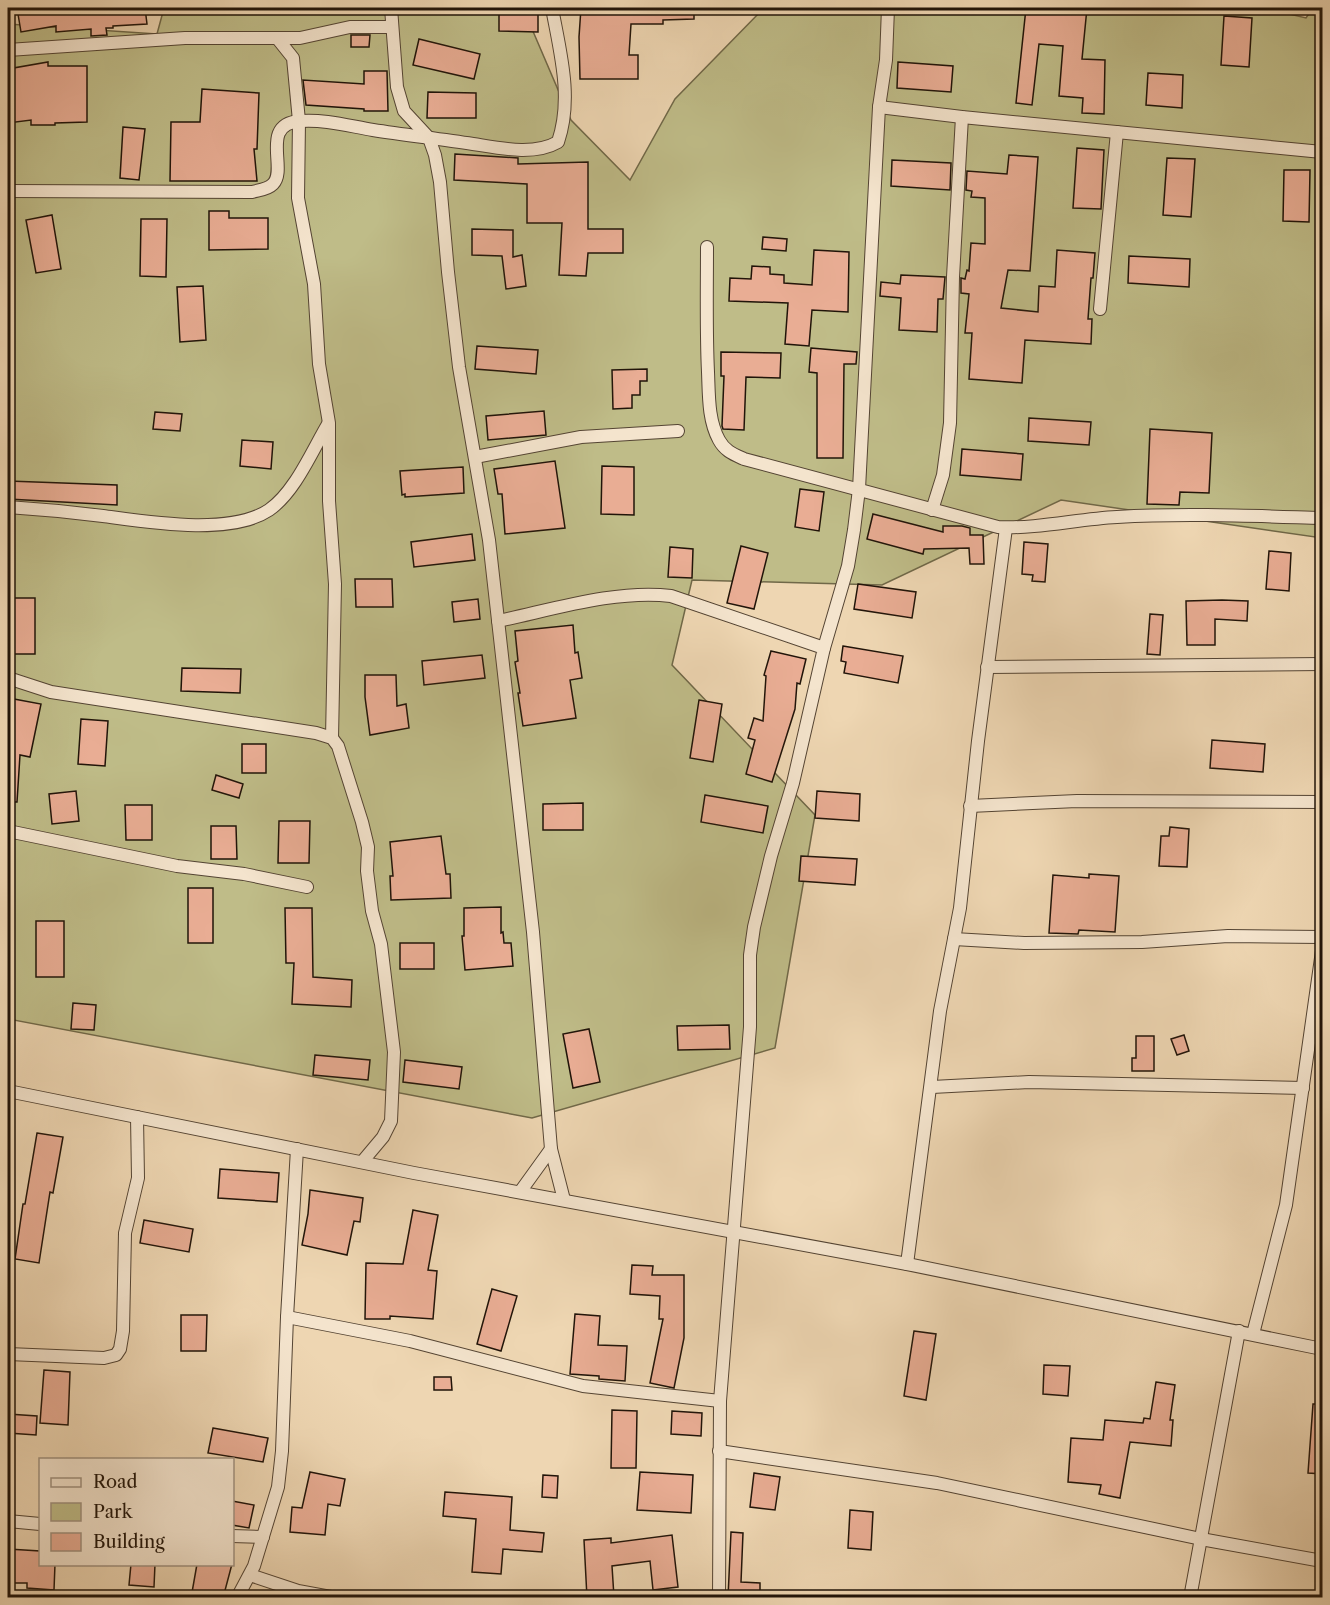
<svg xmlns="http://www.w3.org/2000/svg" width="1330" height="1605" font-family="'Libre Caslon Text',serif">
<rect width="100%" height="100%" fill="#eed6b2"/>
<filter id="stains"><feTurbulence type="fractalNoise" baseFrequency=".00333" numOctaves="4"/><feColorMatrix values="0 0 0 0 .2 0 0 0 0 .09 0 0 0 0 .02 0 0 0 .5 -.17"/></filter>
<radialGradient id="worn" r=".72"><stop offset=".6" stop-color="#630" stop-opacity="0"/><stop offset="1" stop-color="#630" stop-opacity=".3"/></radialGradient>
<!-- green -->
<path fill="#bfbc88" stroke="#706848" stroke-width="1.5" d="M164 8H523L571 120 630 180 675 99 764 8H1264L1306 18 1313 8H1322V538L1061 500 882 585 692 580 672 665 815 815 775 1048 532 1118 8 1019V24L157 34Z"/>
<!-- building -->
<g fill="#e9ad94" stroke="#211409" stroke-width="1.5">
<path d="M17 8H145L147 24 113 26V28H106L107 35 91 36V29L56 32V26L21 32Z"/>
<path d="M499 8H538V32L499 31Z"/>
<path d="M581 8H694V19L663 20V24H631L629 55H638V79H580L579 37Z"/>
<path d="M1026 8H1087L1082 59 1105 60 1104 114 1082 113 1083 98 1059 96 1063 46 1039 44 1032 105 1016 103Z"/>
<path d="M1224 16 1252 18 1249 67 1221 65Z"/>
<path d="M351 35H370L369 47H351Z"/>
<path d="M419 39 480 54 474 79 413 65Z"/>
<path d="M48 62V66H87V122L55 123V125H31V120L8 123V69Z"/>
<path d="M898 62 953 66 951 92 897 88Z"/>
<path d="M364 71H387L388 111H364V109L306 105 303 80 364 84Z"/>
<path d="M1148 73 1183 75 1182 108 1146 105Z"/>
<path d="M202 89 259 93 257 149H254L257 181H170L171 122H200Z"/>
<path d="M428 92 476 93V118H427Z"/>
<path d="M123 127 145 129 139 180 120 178Z"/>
<path d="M1077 148 1104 150 1101 209 1073 208Z"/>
<path d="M455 154 518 158V164L588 162V229H623V253H588L586 276 559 275 562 223H527V184L454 180Z"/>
<path d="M1009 155 1038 157 1030 271 1008 270 1001 308 1038 312 1039 286 1055 287 1057 250 1095 253 1093 278H1091L1088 319H1092L1091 344 1025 340 1022 383 969 379 972 333H965L969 294 961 293V278L965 279 967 270 969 271 971 243 985 244V198L971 197 972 191 966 190 967 171 1007 174Z"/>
<path d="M1167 158 1195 159 1191 217 1163 215Z"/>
<path d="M892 160 951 163 950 190 891 186Z"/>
<path d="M1284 170H1310L1309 222 1283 221Z"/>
<path d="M209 211H229V218H268V249L209 250Z"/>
<path d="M52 215 61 269 36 273 26 220Z"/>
<path d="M141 219H167L166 277 140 276Z"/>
<path d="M472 229 513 230V257L522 255 526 286 506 289 502 256 472 255Z"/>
<path d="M763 237 787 239 786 251 762 249Z"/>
<path d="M814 250 849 252 848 312 812 310 809 346 785 344 788 303 729 301 730 278 751 279 752 266 770 267V274L784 275V283L812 285Z"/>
<path d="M1129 256 1190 259 1189 287 1128 283Z"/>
<path d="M901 275 945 277 943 299H938L937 332 899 330 901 298 880 296 881 282 900 284Z"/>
<path d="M203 286 206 340 180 342 177 287Z"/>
<path d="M477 346 538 350 536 374 475 369Z"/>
<path d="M811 348 857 352 856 364H844L843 458H817V373L809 372Z"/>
<path d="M721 352 781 353 780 378 746 377 744 430 723 429 722 426 724 376H721Z"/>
<path d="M647 369V381H640V395H632V408L613 409 612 370Z"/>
<path d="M544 411 546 435 488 440 486 416Z"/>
<path d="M155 412 182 414 180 431 153 429Z"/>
<path d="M1029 418 1091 422 1089 445 1028 441Z"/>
<path d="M1150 429 1212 433 1209 493 1180 492 1179 505 1147 504Z"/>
<path d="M242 440 273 442 271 469 240 466Z"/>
<path d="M962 449 1023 454 1021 480 960 475Z"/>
<path d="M555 461 565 528 505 534 502 494H498L494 469Z"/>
<path d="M602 466 634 467V515L601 514Z"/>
<path d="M463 467 464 493 405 497V494L402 495 400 471Z"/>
<path d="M8 481 117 485V505L8 499Z"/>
<path d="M800 489 824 492 819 531 795 527Z"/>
<path d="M873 514 943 532V526H962L970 528V535H983L984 564H970L969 548 924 549 923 554 867 539Z"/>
<path d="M472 534 475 560 414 567 411 542Z"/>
<path d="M1024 542 1048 544 1045 582 1032 581 1033 575 1022 574Z"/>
<path d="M741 546 768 553 754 609 727 603Z"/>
<path d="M670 547 693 549 692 578 668 577Z"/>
<path d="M1269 551 1291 553 1289 591 1266 589Z"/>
<path d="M355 579H392L393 607H356Z"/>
<path d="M858 584 916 592 912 618 854 609Z"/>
<rect x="8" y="598" width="27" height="56"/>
<path d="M478 599 480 619 454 622 452 602Z"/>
<path d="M1222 600 1248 601 1247 621 1215 619V645H1187L1186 601Z"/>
<path d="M1150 614 1163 615 1160 655 1147 654Z"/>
<path d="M573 625 575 653 578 652 582 678 570 680 576 718 523 726 518 693H520L515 662 518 661 515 631Z"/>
<path d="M843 646 903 656 898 683 844 673 846 662 841 661Z"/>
<path d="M771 651 806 659 800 684 797 683 795 709 772 782 746 774 755 740 748 738 754 718 763 721 766 676 764 675Z"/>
<path d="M482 655 485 678 424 685 422 661Z"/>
<path d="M182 668 241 669 240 693 181 691Z"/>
<path d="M365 675H396L397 706 406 704 409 728 370 735 365 697Z"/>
<path d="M14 699 41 704 30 757 20 755 17 802H8V730Z"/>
<path d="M699 700 722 704 713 762 690 758Z"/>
<path d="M81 719 108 721 105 766 78 764Z"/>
<path d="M1212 740 1265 744 1263 772 1210 768Z"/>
<rect x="242" y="744" width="24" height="29"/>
<path d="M216 775 243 784 239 798 212 790Z"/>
<path d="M76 791 79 821 52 824 49 794Z"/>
<path d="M817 791 860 794 859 821 815 818Z"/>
<path d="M705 795 768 806 763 833 701 822Z"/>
<path d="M583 803V830H543V804Z"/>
<path d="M125 805H152V840H126Z"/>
<path d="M279 821H310L309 863H278Z"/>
<path d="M211 826H236L237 859H211Z"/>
<path d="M1170 827 1189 829 1187 867 1159 866 1161 836H1169Z"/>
<path d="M441 836 446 874H450L451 898 391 900 390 876H393L390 842Z"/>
<path d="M801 856 857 859 855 885 799 881Z"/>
<path d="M1089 874 1119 876 1115 932 1079 930 1078 934 1049 933 1053 875 1089 878Z"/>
<rect x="188" y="888" width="25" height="55"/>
<path d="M501 907V933L503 932 504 943H511L513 966 465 970 462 936H464V908Z"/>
<path d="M285 908H312L313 977 352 980 351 1007 292 1004 294 963H286Z"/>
<rect x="36" y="921" width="28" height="56"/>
<rect x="400" y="943" width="34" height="26"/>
<path d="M73 1003 96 1005 94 1030 71 1029Z"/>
<path d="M729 1025 730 1049 678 1050 677 1026Z"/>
<path d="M589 1029 600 1082 573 1088 563 1034Z"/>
<path d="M1184 1035 1189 1051 1177 1055 1171 1039Z"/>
<path d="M1136 1036H1154V1071H1132V1058H1136Z"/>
<path d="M315 1055 370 1060 368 1080 313 1075Z"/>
<path d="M405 1060 462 1067 459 1089 403 1082Z"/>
<path d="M37 1133 63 1137 53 1193 50 1192 39 1263 15 1259 23 1204H25Z"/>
<path d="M220 1169 279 1173 277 1202 218 1198Z"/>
<path d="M310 1190 363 1198 360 1222 354 1221 347 1255 302 1245 308 1214Z"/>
<path d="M413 1210 438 1215 428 1270 437 1271 433 1319 390 1316V1319H365L366 1263 403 1264Z"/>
<path d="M144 1220 193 1229 189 1252 140 1243Z"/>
<path d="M632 1265 653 1266 652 1275H684V1338L674 1388 650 1383 663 1319H659L660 1296 630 1294Z"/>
<path d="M492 1289 517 1296 501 1351 477 1344Z"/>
<path d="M575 1314 600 1316 598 1345 627 1346 625 1381 599 1379V1376L570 1374Z"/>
<path d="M181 1315H207L206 1351H181Z"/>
<path d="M914 1331 936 1334 926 1400 904 1396Z"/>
<path d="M1044 1365 1070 1366 1068 1396 1043 1394Z"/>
<path d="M44 1370 70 1372 68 1425 40 1423Z"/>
<path d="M434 1377H451L452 1390H434Z"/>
<path d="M1156 1382 1175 1385 1170 1420H1173L1171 1446 1130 1442 1120 1498 1099 1494 1101 1485 1068 1482 1071 1438 1103 1440 1105 1420 1143 1423 1144 1418 1150 1419Z"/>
<path d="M1313 1404H1323V1474L1308 1473Z"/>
<path d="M612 1410 637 1411 636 1468H611Z"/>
<path d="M672 1411 702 1413 701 1436 671 1434Z"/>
<path d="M8 1414 37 1416 36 1435 8 1433Z"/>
<path d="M213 1428 268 1438 263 1462 208 1453Z"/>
<path d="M310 1472 345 1479 340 1506 328 1504 325 1535 290 1532 292 1507 302 1508Z"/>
<path d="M640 1472 693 1475 691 1513 637 1510Z"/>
<path d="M754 1473 780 1477 775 1510 750 1507Z"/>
<path d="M543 1475 558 1476 557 1498 542 1497Z"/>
<path d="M445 1492 512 1497 510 1530 544 1533 542 1552 503 1549 501 1574 472 1572 476 1519 443 1516Z"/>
<path d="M232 1501 254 1505 249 1528 232 1525Z"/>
<path d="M850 1510 873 1512 871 1550 848 1548Z"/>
<path d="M731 1532 743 1533 741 1582 760 1583V1598H728Z"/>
<path d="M672 1535 678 1587 653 1590 650 1561 612 1566 614 1597 587 1598 584 1540 611 1538V1543Z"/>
<path d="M8 1549 40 1551V1564H55L54 1590 27 1588V1583H8Z"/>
<path d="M131 1564H155L154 1587 129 1585Z"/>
<path d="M197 1564H232L223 1598H191Z"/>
</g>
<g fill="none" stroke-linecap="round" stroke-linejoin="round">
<defs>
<g id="minor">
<path d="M391 8 397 87 404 111 429 138 435 155 440 182 448 272 459 367 489 540 533 932 551 1149 564 1200"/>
<path d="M277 38 293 58 299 121 298 198 314 284 319 364 329 423V501L335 584 332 738"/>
<path d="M8 50 185 38H300L350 27H392"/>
<path d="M879 107 962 117 1322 152"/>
<path d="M8 191 252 192C259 190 267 190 273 184 288 169 259 124 300 121 324 119 349 126 373 130 406 135 440 139 473 144 499 148 534 156 558 142 573 98 560 52 552 8"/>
<path d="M707 247C707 289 706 331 708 372 709 395 708 420 719 440 725 451 733 454 744 459L998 527C1038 529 1077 519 1117 517 1185 513 1254 516 1322 518"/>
<path d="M1100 309 1117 132"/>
<path d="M475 457 581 437 678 431"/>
<path d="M8 507C39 509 71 512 103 516 148 522 230 536 269 510 295 492 312 451 328 424"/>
<path d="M932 510 943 475 950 423 953 277 962 117"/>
<path d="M498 621C551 610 617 589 671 596L824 648 793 783 771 856 754 927 750 955V1027L720 1401 719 1598"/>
<path d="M824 648 848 566 854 530 859 489 879 107 886 60 888 8"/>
<path d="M987 667 1322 664"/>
<path d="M8 678 51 692 316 733 332 738 338 746 362 822 368 847 367 871 372 911 381 944 394 1052 391 1121 383 1137 362 1162"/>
<path d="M970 806 1077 801 1322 802"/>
<path d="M8 831 177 866 244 874 307 887"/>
<path d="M954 939 1024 943 1142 942 1228 936 1322 937"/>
<path d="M932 1087 1029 1082 1303 1088"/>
<path d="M8 1091 414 1173 907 1264 1322 1349"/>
<path d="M520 1192 551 1149"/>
<path d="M907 1264 940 1011 960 908 978 741 1006 528"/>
<path d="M287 1317 410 1341 583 1386 720 1401"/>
<path d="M1253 1334 1286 1205 1322 951"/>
<path d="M8 1354 104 1358 116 1355 120 1349 123 1331 125 1233 138 1178 137 1117"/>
<path d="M719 1451 937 1483 1201 1539 1322 1561"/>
<path d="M8 1521 40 1524"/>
<path d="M232 1536 263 1537"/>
<path d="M250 1575 298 1591 336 1598"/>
<path d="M237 1598 254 1566 278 1487 282 1451 287 1317 297 1149"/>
<path d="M1190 1598 1239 1331"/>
</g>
</defs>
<!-- minor casing -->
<use href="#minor" stroke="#544433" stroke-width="14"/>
<!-- minor -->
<use href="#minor" stroke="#f4e4cd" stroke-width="12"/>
</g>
<!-- margin -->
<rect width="1330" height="1605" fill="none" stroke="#eed6b2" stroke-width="30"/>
<rect x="9" y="9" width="1312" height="1587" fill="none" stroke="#211409" stroke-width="3"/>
<rect x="15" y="15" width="1300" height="1575" fill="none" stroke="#211409" stroke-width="1.5"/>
<!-- legend -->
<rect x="39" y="1458" width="195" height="108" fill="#f4e4cd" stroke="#a0917f" stroke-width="1.5"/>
<rect x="51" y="1478" width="30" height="9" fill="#f4e4cd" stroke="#a0917f" stroke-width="1.5"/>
<text x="93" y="1488" font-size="18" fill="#211409">Road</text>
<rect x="51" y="1503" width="30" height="18" fill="#bfbc88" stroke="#a0917f" stroke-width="1.5"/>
<text x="93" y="1518" font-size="18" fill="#211409">Park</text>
<rect x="51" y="1533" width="30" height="18" fill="#e9ad94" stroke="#a0917f" stroke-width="1.5"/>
<text x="93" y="1548" font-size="18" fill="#211409">Building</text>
<rect width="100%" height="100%" filter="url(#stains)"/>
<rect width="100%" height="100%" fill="url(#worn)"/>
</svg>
